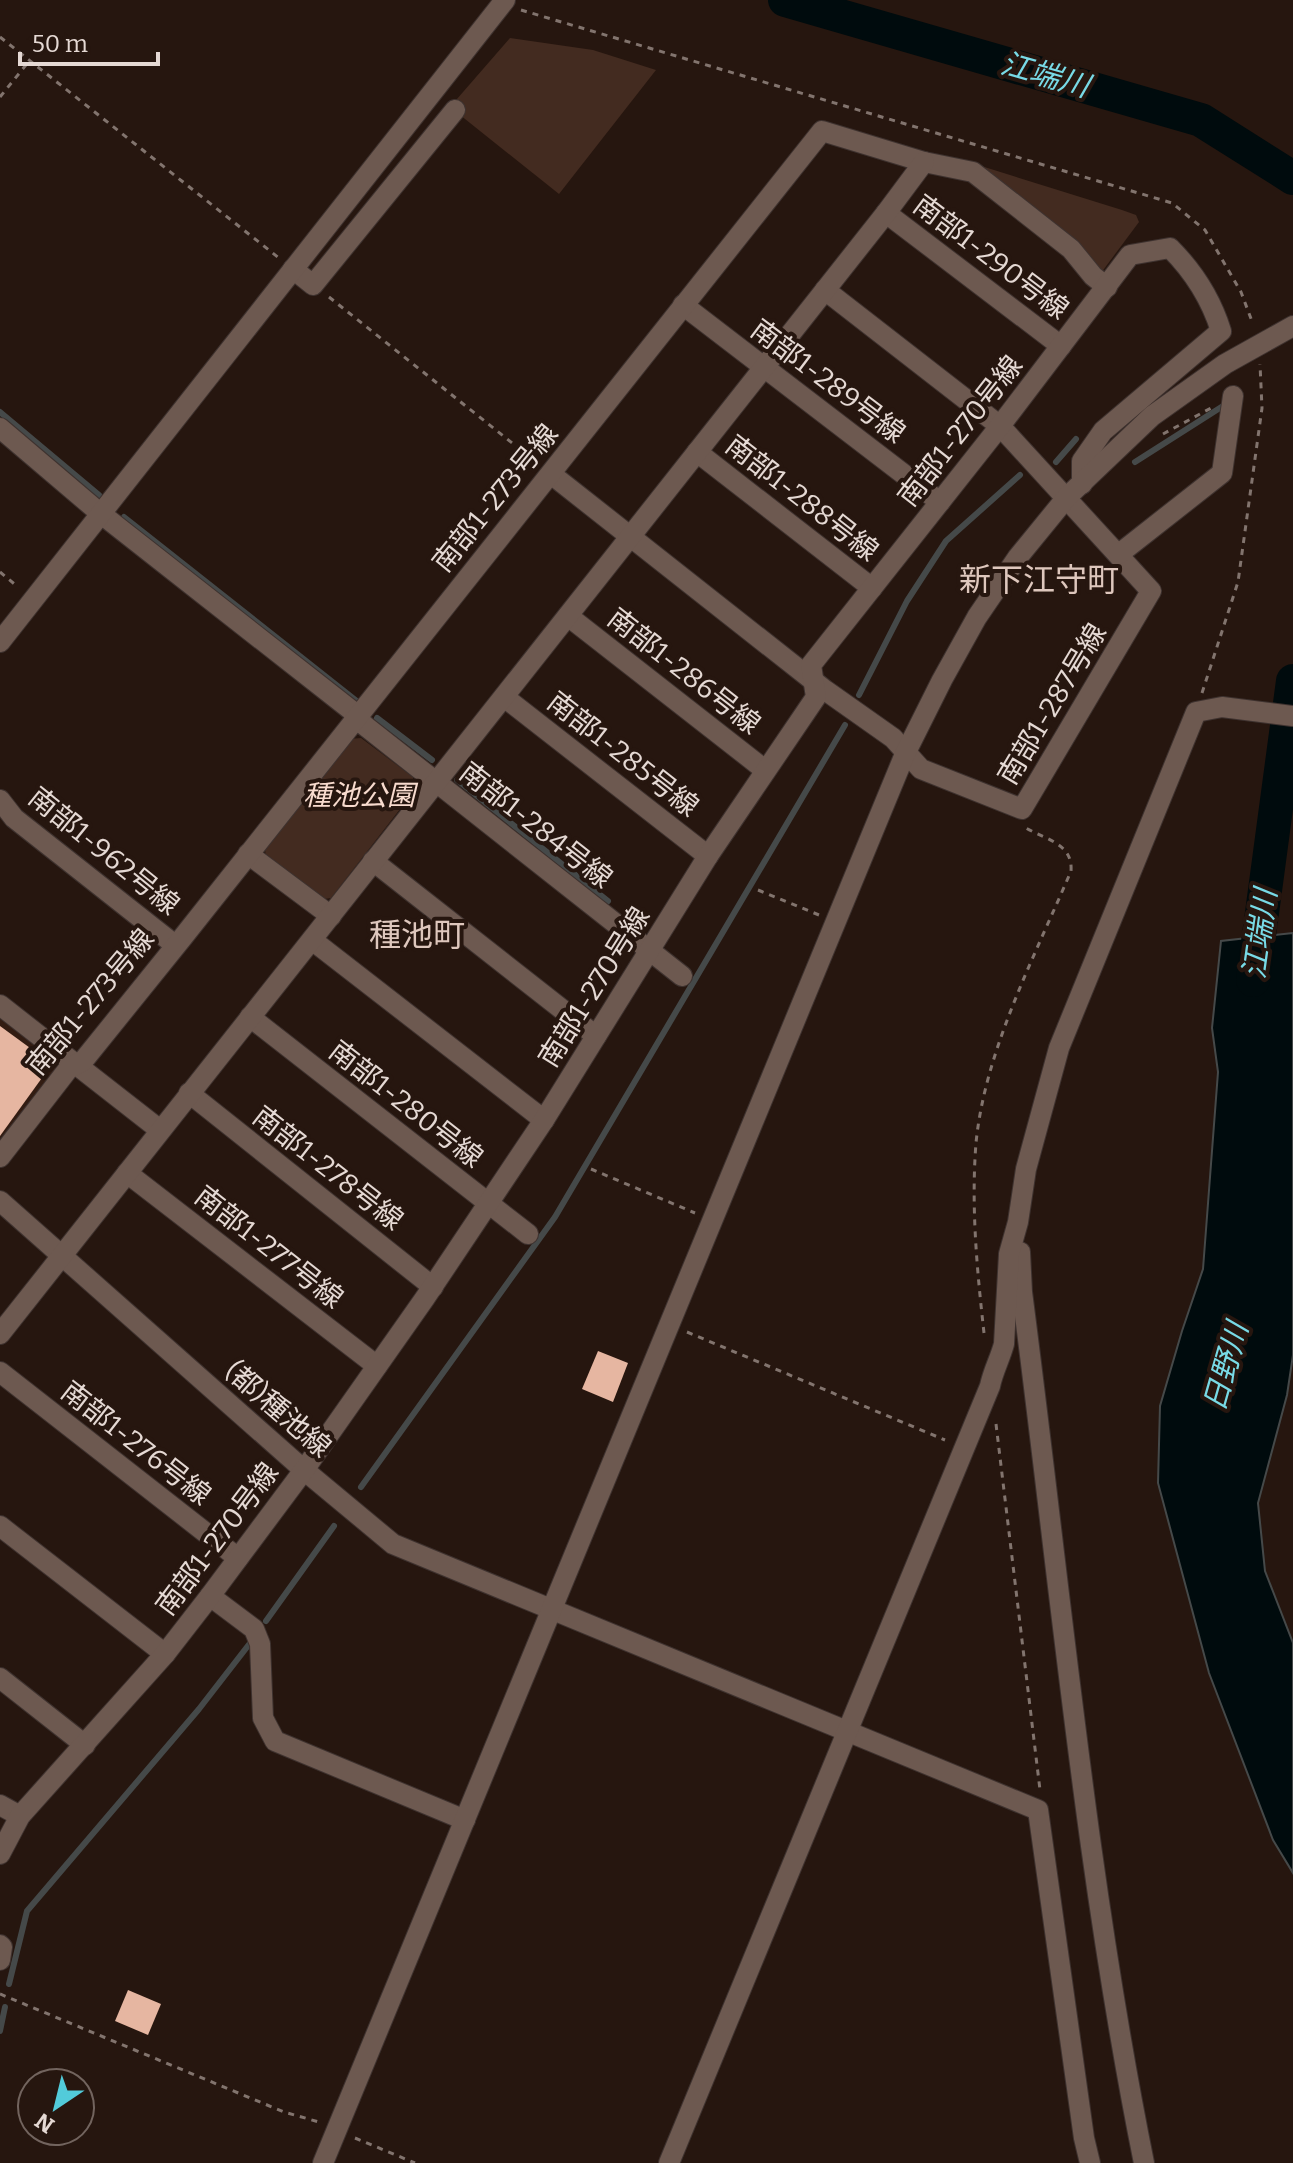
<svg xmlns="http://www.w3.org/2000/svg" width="1293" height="2163" font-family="Bitter,'Noto Sans JP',serif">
<rect width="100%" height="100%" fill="#26160f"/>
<!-- built -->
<path fill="#321c12" d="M0 1016 64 1065 0 1146Z"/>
<!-- green -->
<g fill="#432b20">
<path d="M510 38 593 50 656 70 559 194 450 107Z"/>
<path d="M978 165 1122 210 1136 215 1139 222 1101 273Z"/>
<path d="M361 738 413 777 414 791 331 898 318 900 266 860 265 848 349 739Z"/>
</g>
<!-- water -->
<path fill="#000b0d" stroke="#454949" stroke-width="2" d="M1293 933V1355L1287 1395 1258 1503 1265 1571 1293 1643V1873L1273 1840 1209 1673 1158 1483 1160 1406 1182 1331 1203 1269 1218 1072 1212 1028 1221 941Z"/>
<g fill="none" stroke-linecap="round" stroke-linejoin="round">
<!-- stream -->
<g stroke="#454949" stroke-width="6">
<path d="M0 412 99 495"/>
<path d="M1056 462 1076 439"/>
<path d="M1135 462 1223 406"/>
<path d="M124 517 358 702"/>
<path d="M859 695 907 601 946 541 1020 475"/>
<path d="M377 718 432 760"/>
<path d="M457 780 608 901"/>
<path d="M361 1487 555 1217 845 725"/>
<path d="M266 1621 334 1526"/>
<path d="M9 1984 27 1911 199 1709 254 1638"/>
<path d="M0 2031 5 2007"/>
</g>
<!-- river -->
<g stroke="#000b0d" stroke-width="34">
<path d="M785 0 1201 120 1293 178"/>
<path d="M1253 980 1293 681"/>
</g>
</g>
<!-- building -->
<g fill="#e6b6a1">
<path d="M0 1026 52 1064 0 1136Z"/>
<path d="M598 1351 628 1363 613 1402 582 1389Z"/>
<path d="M128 1990 161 2004 148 2035 115 2021Z"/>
</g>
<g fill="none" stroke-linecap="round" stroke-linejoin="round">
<defs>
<g id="minor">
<path d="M886 213 1061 346"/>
<path d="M293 269 313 285 455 110"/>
<path d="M683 305 940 502"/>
<path d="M0 428 100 513 351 710 364 725 682 976"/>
<path d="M697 452 872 588"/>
<path d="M551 474 825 690 893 738 921 769 1022 809 1151 591 1000 426 825 290"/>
<path d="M1119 554 1222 473 1233 396"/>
<path d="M568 616 765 770"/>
<path d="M0 642 505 0"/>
<path d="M504 697 708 856"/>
<path d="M0 800 14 818 175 945"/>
<path d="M248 854 331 916"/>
<path d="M373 861 596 1036"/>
<path d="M312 940 544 1120"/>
<path d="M0 1005 160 1130"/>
<path d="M250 1017 528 1234"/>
<path d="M189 1093 433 1287"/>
<path d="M0 1157 69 1068 83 1061 183 937 822 131 924 162 973 172 1071 249 1093 276 1107 287"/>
<path d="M127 1173 377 1366"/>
<path d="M0 1201 304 1470 393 1544 1038 1810 1084 2138 1090 2163"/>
<path d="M1020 1252 1022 1292C1060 1583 1086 1876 1144 2163"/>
<path d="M0 1334 886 213 924 162"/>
<path d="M0 1372 238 1558"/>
<path d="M0 1526 165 1654"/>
<path d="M210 1596 254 1629 260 1644 263 1718 275 1741 465 1820"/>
<path d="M0 1678 85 1745"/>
<path d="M0 1805 20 1816"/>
<path d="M0 1854 20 1816 165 1654 210 1596 304 1470 425 1298 544 1120 708 856 816 697 811 665 1000 426 1130 255 1170 248C1194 272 1211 299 1221 331L1103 431 1082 461V484"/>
<path d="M0 1945 2 1947 0 1960"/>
<path d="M323 2163 905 754 942 680 977 617 1018 557 1067 497 1152 416 1225 364 1293 326"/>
<path d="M669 2163 990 1386C993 1371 1000 1359 1004 1344L1009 1254 1018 1222 1026 1169 1059 1048 1196 712 1222 707 1293 716"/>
</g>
</defs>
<!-- minor casing -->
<use href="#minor" stroke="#3e322f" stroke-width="22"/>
<!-- path -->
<g stroke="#82746e" stroke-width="3" stroke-dasharray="6 6" stroke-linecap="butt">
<path d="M521 10 1172 203 1205 230 1241 292 1253 324"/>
<path d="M0 37 279 258"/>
<path d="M0 97 30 60"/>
<path d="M329 297 536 462"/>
<path d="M1163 434 1213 407"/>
<path d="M0 572 18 587"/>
<path d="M1202 693 1238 582 1262 408 1260 364"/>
<path d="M758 890 819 915"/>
<path d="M591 1169 695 1213"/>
<path d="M687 1332 945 1440"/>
<path d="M984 1333C977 1270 971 1207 976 1143 985 1050 1035 956 1071 871 1073 844 1047 840 1026 828"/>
<path d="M996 1424 1040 1790"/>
<path d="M0 1994 284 2112 319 2122"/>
<path d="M355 2138 415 2163"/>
</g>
<!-- minor -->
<use href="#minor" stroke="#6d5950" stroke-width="20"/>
</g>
<g text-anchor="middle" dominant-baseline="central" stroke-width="8" stroke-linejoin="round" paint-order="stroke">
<!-- street labels -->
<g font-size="28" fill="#e5d9d4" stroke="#26160f">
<text transform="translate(991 257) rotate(37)">南部1-290号線</text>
<text transform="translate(828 381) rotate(37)">南部1-289号線</text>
<text transform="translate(960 431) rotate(-52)">南部1-270号線</text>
<text transform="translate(495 498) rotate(-51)">南部1-273号線</text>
<text transform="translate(802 498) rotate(38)">南部1-288号線</text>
<text transform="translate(684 671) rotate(38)">南部1-286号線</text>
<text transform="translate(1052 704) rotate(-59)">南部1-287号線</text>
<text transform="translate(623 754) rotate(38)">南部1-285号線</text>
<text transform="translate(536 825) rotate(38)">南部1-284号線</text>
<text transform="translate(104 851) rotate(39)">南部1-962号線</text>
<text transform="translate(594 987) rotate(-58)">南部1-270号線</text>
<text transform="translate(90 1002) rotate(-50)">南部1-273号線</text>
<text transform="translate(406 1104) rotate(38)">南部1-280号線</text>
<text transform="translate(328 1168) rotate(38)">南部1-278号線</text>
<text transform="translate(269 1247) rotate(38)">南部1-277号線</text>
<text transform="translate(278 1409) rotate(41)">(都)種池線</text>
<text transform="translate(136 1443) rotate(38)">南部1-276号線</text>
<text transform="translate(217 1539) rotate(-53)">南部1-270号線</text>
</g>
<!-- park labels -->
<g font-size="28" font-style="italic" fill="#f8dbce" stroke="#26160f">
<text x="359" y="795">種池公園</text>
</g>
<!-- water labels -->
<g font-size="30" font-style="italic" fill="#78dae6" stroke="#26160f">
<text transform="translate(1045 75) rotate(16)">江端川</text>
<text transform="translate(1260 934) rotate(-82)">江端川</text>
<text transform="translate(1226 1367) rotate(-74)">日野川</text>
</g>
<!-- quarter labels -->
<g font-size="32" fill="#dec7bd" stroke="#26160f">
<text x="1039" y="580">新下江守町</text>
<text x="417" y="935">種池町</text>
</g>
</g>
<!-- north arrow -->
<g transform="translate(56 2107) rotate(215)"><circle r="38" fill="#26160f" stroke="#72645e" stroke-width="2"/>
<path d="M0-6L14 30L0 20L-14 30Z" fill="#52cbda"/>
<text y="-12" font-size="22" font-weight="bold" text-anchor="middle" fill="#e5d9d4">N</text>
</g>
<!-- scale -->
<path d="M20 52v12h138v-12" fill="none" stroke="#e5d9d4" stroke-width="4"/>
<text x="32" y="52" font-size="24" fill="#e5d9d4" stroke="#26160f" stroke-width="6" paint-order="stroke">50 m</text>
</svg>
